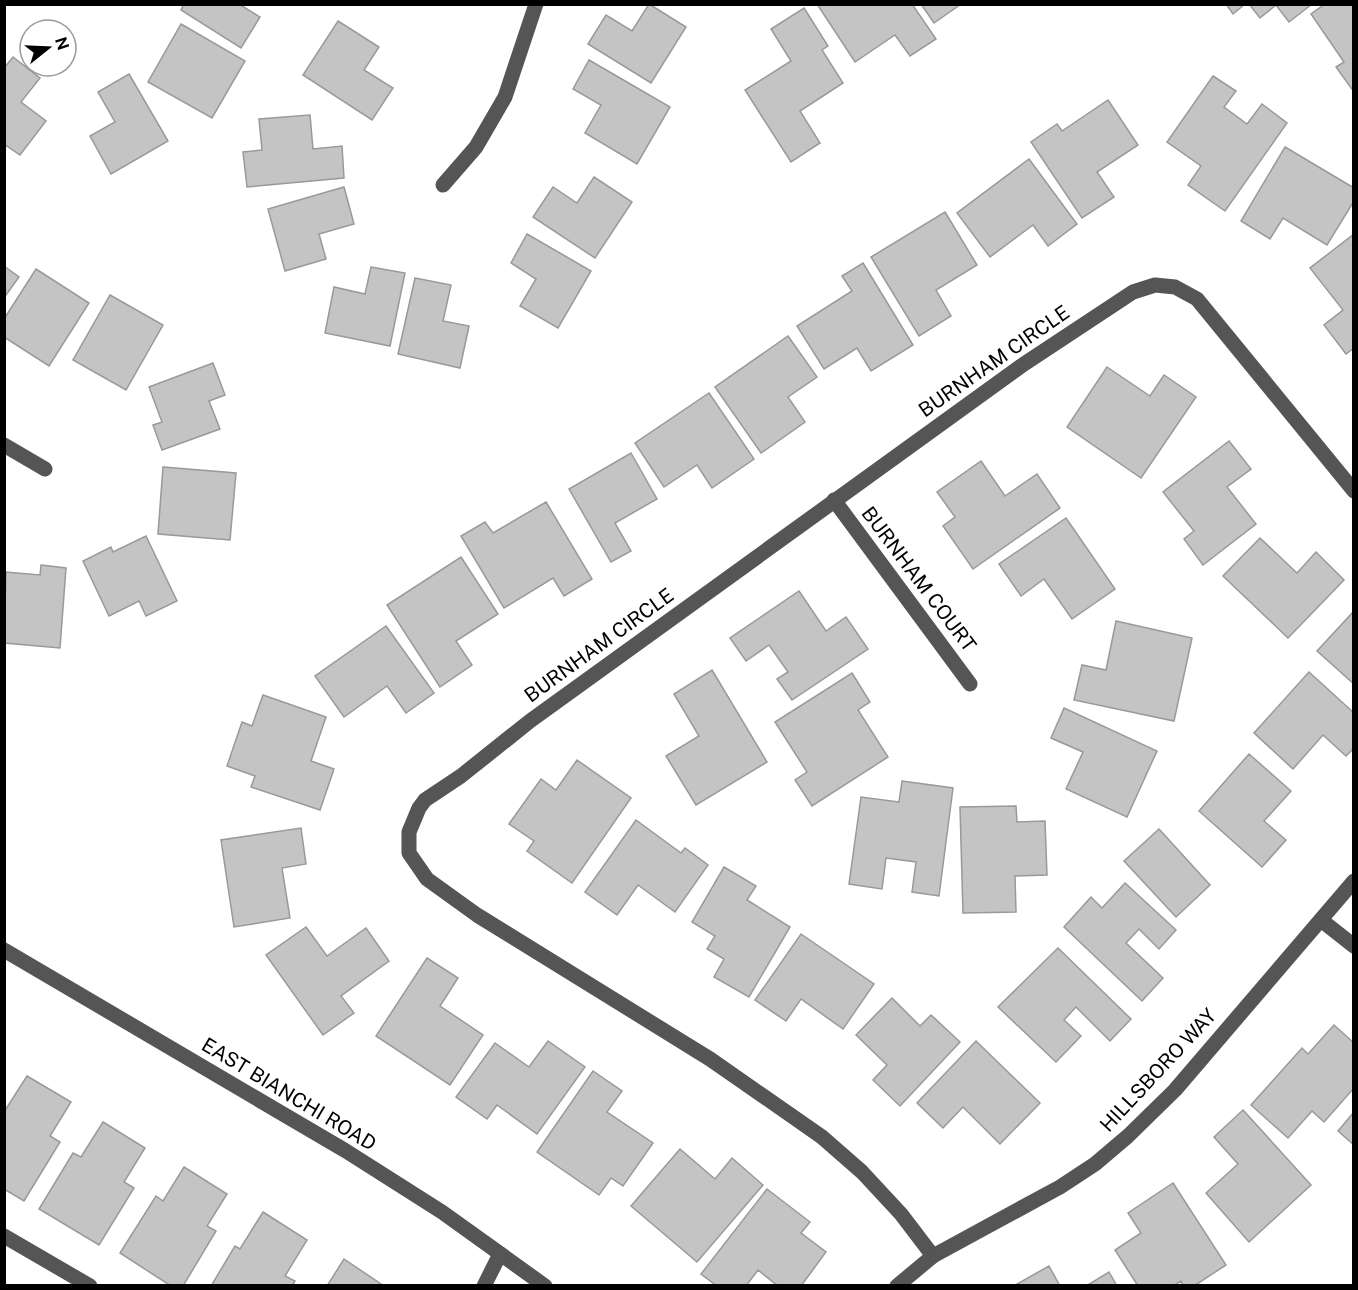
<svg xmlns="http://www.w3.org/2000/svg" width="1358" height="1290" font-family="'Public Sans',sans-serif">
<rect width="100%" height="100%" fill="#fff"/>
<!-- building -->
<g fill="#c4c4c4" stroke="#999" stroke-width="1.5">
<path d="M184 4H243L242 6 260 17 241 48 181 10Z"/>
<path d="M649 4 686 27 651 83 588 44 606 15 632 31Z"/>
<path d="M817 4H912L936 39 910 56 895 35 855 62Z"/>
<path d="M921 4H961L934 23Z"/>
<path d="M1226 4H1245L1233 14Z"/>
<path d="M1249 4H1312L1289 22 1276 5 1260 18Z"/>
<path d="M1325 4H1354V92L1336 67 1344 62 1311 14Z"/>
<path d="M804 8 828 46 822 50 843 83 800 111 820 143 791 162 745 90 791 61 771 29Z"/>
<path d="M338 21 379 47 364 70 393 88 372 120 303 75Z"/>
<path d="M181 24 245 61 212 118 148 82Z"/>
<path d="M13 57 40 78 21 102 46 121 20 155 4 144V68Z"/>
<path d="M589 60 670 107 637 164 585 133 601 105 573 89Z"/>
<path d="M129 74 168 141 111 174 90 136 115 122 98 92Z"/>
<path d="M1213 76 1236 91 1224 107 1247 124 1262 104 1287 123 1225 211 1188 185 1201 166 1167 142Z"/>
<path d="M1108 100 1138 145 1097 172 1114 197 1082 218 1031 142 1057 124 1062 131Z"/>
<path d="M310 115 313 149 342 146 344 178 247 187 243 152 262 150 259 119Z"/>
<path d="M1285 147 1354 188V201L1327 245 1283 218 1270 239 1241 221Z"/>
<path d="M1029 159 1077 224 1048 246 1033 225 990 257 957 213Z"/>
<path d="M594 177 632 202 595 258 533 217 553 187 577 203Z"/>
<path d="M344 187 354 224 319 234 326 259 285 271 268 209Z"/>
<path d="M945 212 977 265 936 290 951 316 919 336 871 257Z"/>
<path d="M527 234 591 271 558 328 520 306 536 279 511 263Z"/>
<path d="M1354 234V348L1346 354 1324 325 1343 310 1310 268Z"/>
<path d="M863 263 913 345 871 371 857 348 824 369 797 326 852 291 842 276Z"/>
<path d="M4 266 19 277 4 298Z"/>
<path d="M371 267 405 273 390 346 325 333 334 287 365 294Z"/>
<path d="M36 269 89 303 49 366 4 337V319Z"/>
<path d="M415 278 451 285 443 321 469 326 460 368 398 354Z"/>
<path d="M110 295 163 325 126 390 73 360Z"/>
<path d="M788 336 817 377 788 397 805 422 761 453 715 387Z"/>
<path d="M213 363 225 395 209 401 220 429 162 450 153 425 162 422 149 387Z"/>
<path d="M1107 367 1150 396 1164 375 1196 397 1141 478 1067 427Z"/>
<path d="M709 393 754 459 712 488 697 465 664 487 635 443Z"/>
<path d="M1229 441 1251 469 1227 487 1256 524 1203 565 1184 539 1194 531 1163 492Z"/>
<path d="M631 453 657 499 615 523 631 551 611 562 569 489Z"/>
<path d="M981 461 1005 496 1037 474 1060 508 973 569 943 526 955 517 937 492Z"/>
<path d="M163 467 236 473 230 540 158 534Z"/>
<path d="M546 502 592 579 564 596 553 578 504 608 461 536 485 522 493 533Z"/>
<path d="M1066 518 1115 589 1072 619 1044 579 1021 596 999 564Z"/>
<path d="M146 536 177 601 146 616 139 601 109 616 83 561 111 547 113 552Z"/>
<path d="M1260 538 1297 573 1316 552 1344 580 1288 638 1223 576Z"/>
<path d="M461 557 498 614 456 641 472 665 440 687 387 605Z"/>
<path d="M41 565 66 568 60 648 4 643 6 572 40 575Z"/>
<path d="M799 591 826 631 846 617 868 649 792 700 777 679 788 672 769 645 746 661 730 638Z"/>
<path d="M1354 611V684L1317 651Z"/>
<path d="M1116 621 1192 638 1174 721 1074 700 1082 665 1106 670Z"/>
<path d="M386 626 434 693 406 713 387 686 344 717 315 676Z"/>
<path d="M712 670 767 762 696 805 666 756 699 736 674 694Z"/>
<path d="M1309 672 1354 713V748L1346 756 1323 735 1293 769 1254 733Z"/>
<path d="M852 673 870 702 858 710 888 757 812 806 795 780 807 772 775 722Z"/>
<path d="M263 695 326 717 311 761 334 769 320 810 251 787 255 776 227 766 242 722 252 726Z"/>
<path d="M1064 708 1157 751 1127 817 1066 789 1083 752 1051 738Z"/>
<path d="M1249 754 1291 791 1264 821 1286 840 1262 867 1199 811Z"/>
<path d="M577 760 631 798 572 883 527 851 534 841 509 824 541 779 556 790Z"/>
<path d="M902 781 953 788 939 896 912 892 916 862 886 858 882 889 849 884 861 797 899 802Z"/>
<path d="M1016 806 1017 822 1045 821 1047 875 1015 876 1016 912 963 913 960 807Z"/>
<path d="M636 820 681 853 685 848 708 865 675 912 638 885 617 915 585 892Z"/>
<path d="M301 828 306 864 282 868 290 918 234 927 221 840Z"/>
<path d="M1159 829 1210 885 1176 917 1124 861Z"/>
<path d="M724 867 756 886 747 900 790 927 749 997 714 977 724 959 707 949 715 936 692 922Z"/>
<path d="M1125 883 1176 930 1159 949 1139 929 1126 943 1163 978 1142 1001 1064 927 1091 897 1102 908Z"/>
<path d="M306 927 327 956 366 928 389 961 341 996 354 1013 323 1035 266 955Z"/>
<path d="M801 934 874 984 843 1029 801 999 786 1021 755 1000Z"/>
<path d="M1058 948 1131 1019 1110 1041 1076 1007 1064 1020 1081 1036 1056 1062 998 1007Z"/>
<path d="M427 958 458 978 440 1006 483 1035 450 1085 376 1036Z"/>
<path d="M892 998 920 1026 931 1015 960 1042 900 1106 873 1080 887 1065 856 1035Z"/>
<path d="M1334 1025 1354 1043V1088L1324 1122 1312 1111 1288 1138 1251 1105 1302 1048 1308 1054Z"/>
<path d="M548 1041 585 1067 537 1134 497 1105 487 1119 456 1097 495 1043 529 1067Z"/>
<path d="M976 1041 1040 1103 1000 1144 963 1107 943 1128 917 1103Z"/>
<path d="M593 1071 622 1091 607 1112 653 1143 623 1186 611 1178 599 1195 537 1152Z"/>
<path d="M27 1076 71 1102 50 1136 60 1142 24 1201 4 1189V1112Z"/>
<path d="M1243 1110 1311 1185 1249 1242 1206 1193 1238 1164 1214 1137Z"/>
<path d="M1354 1112V1145L1338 1131Z"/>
<path d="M103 1122 145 1148 124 1182 134 1188 99 1245 39 1209 73 1153 81 1157Z"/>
<path d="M680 1149 715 1179 732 1158 763 1185 697 1262 631 1206Z"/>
<path d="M184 1167 227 1194 207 1226 216 1231 183 1286H171L120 1253 156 1196 163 1201Z"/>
<path d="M1173 1183 1226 1265 1194 1286H1183L1181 1281 1173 1286H1138L1115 1250 1141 1233 1128 1213Z"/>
<path d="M767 1189 810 1222 801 1233 826 1252 801 1286H778L758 1270 746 1286H717L701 1274Z"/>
<path d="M263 1212 307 1240 285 1276 295 1281 292 1286H211L235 1246 240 1249Z"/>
<path d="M344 1259 384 1286H327Z"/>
<path d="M1049 1266 1060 1286H1018L1017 1284Z"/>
<path d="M1109 1272 1117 1286H1086Z"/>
</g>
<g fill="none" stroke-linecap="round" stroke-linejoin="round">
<!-- minor -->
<g stroke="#555" stroke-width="15">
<path d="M443 185 476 147 505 97 536 4"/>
<path d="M4 445 45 469"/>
<path d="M834 500 970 684"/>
<path d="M1321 920 1354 946"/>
<path d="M4 950 346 1151 442 1212 545 1286"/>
<path d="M4 1236 90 1286"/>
<path d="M933 1256 901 1214 862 1172 822 1137 710 1059 477 915 427 879 409 853V832L419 808 425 800 461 776 530 721 1024 364 1133 292 1155 285 1175 287 1197 299 1354 491"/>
<path d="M484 1286 500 1254"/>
<path d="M897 1286 933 1256 1060 1187 1095 1164 1128 1136 1175 1090 1354 881"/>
</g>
</g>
<g text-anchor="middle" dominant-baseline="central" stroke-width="5" stroke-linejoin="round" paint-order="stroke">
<!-- street labels -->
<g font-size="20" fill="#000" stroke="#fff">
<text transform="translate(994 361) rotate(-35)">BURNHAM CIRCLE</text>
<text transform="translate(919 579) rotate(53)">BURNHAM COURT</text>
<text transform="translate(599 645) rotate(-36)">BURNHAM CIRCLE</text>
<text transform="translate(1158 1070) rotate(-47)">HILLSBORO WAY</text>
<text transform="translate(289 1094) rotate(31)">EAST BIANCHI ROAD</text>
</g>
</g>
<!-- border -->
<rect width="1358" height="1290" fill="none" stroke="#000000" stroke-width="12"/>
<!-- north arrow -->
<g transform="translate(48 48) rotate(72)"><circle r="28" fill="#ffffff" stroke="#999999" stroke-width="1.5"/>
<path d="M0-4.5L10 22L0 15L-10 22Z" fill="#000000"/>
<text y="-9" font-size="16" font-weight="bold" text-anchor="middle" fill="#000000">N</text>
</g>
</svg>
